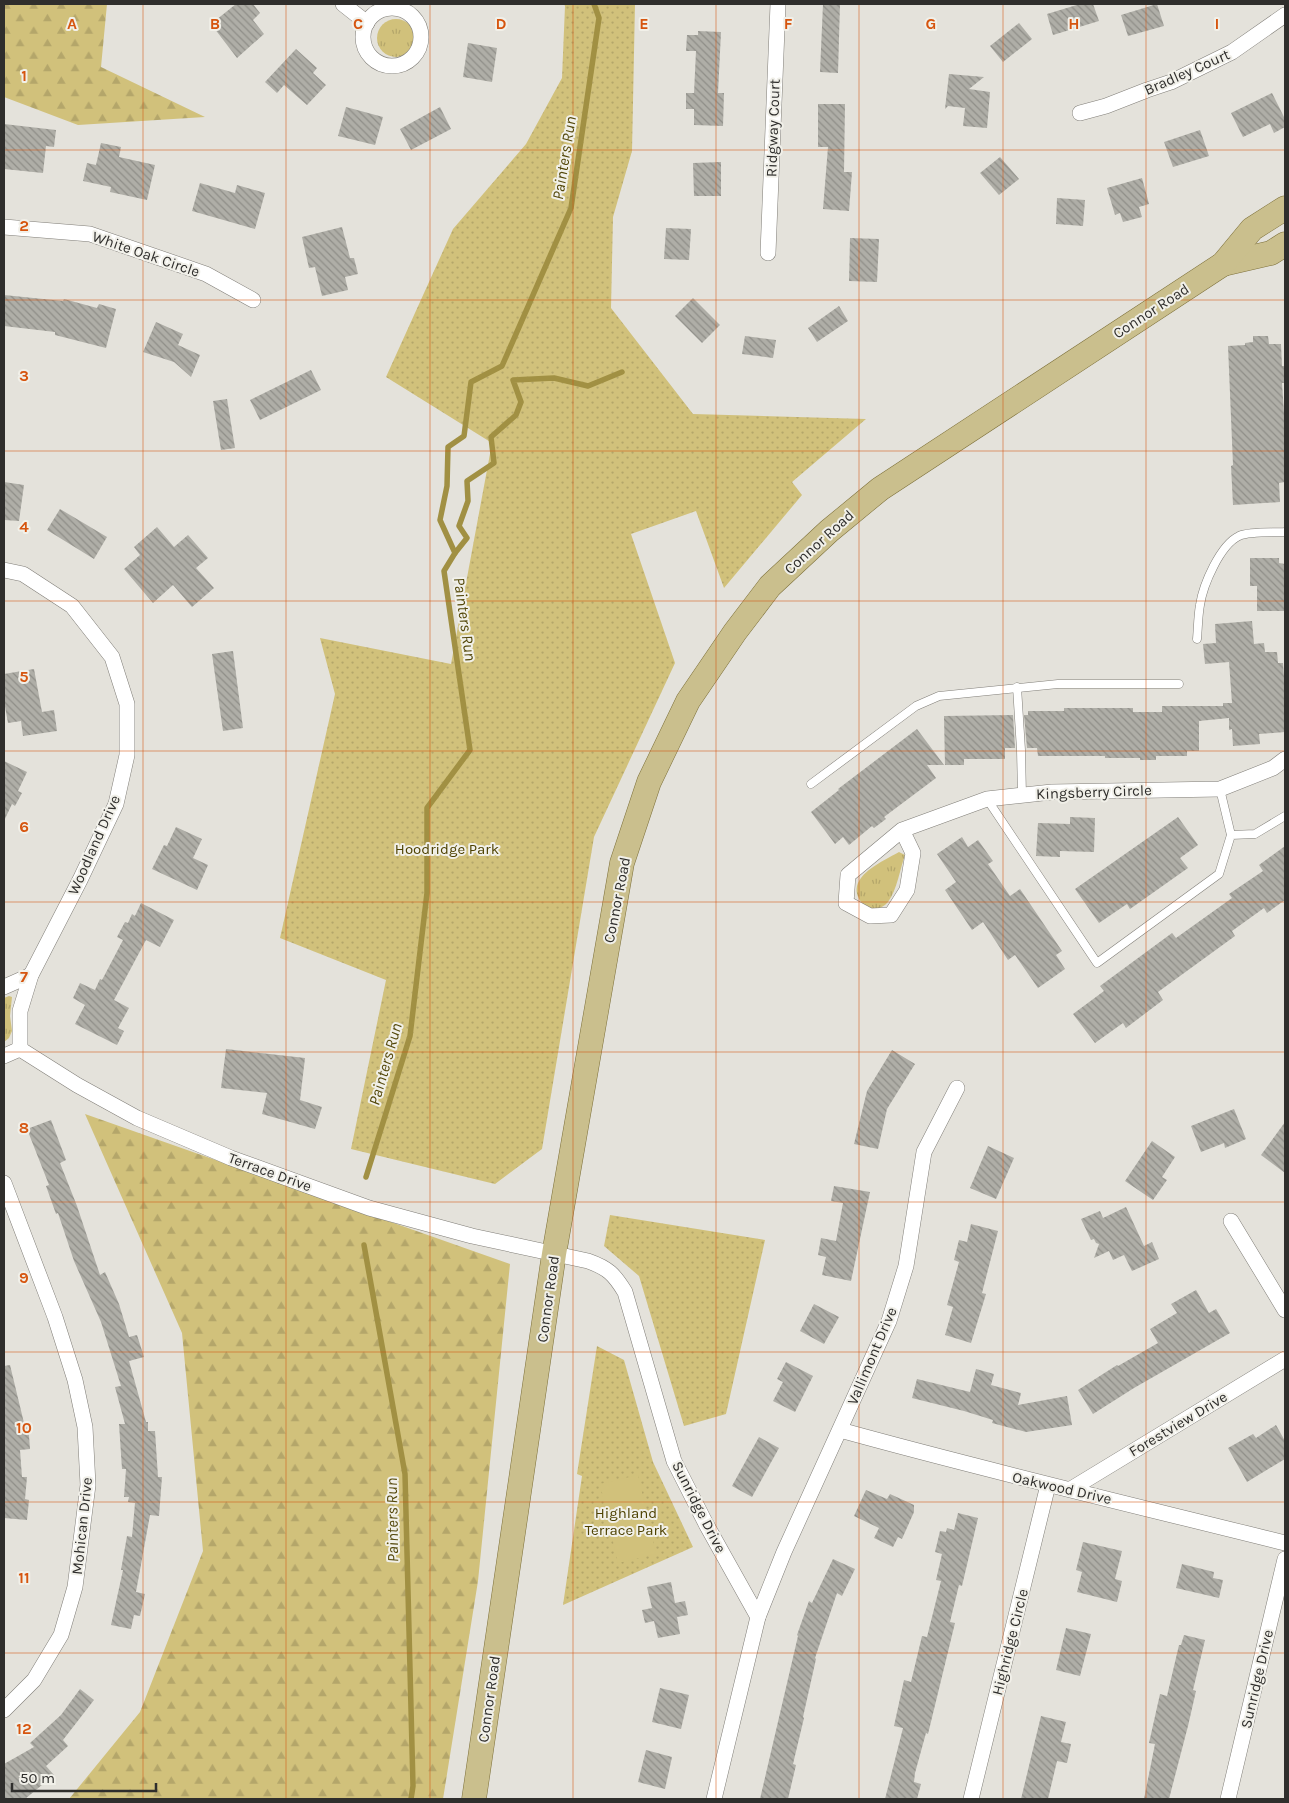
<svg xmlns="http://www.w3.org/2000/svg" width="1289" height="1803" font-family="Karla,sans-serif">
<defs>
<pattern id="grass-tufts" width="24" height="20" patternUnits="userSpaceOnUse" patternTransform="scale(1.25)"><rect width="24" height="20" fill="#d1c17b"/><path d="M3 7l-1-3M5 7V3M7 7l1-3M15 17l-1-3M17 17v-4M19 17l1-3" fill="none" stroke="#b4a66a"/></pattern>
<pattern id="forest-firs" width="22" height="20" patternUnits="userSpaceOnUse" patternTransform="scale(1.25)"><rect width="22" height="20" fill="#d1c17b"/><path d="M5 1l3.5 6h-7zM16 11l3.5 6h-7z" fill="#b4a66a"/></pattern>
<pattern id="park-dots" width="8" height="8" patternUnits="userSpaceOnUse" patternTransform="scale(1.25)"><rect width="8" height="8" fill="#d1c17b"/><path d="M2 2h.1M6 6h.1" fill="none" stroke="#b4a66a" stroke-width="1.8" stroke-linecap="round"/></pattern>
<pattern id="building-back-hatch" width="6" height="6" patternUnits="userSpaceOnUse" patternTransform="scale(1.25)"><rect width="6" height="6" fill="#afaea7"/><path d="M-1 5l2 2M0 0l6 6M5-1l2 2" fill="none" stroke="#8f8e88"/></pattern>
</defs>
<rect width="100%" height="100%" fill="#e4e2db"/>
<!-- grass -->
<g fill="url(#grass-tufts)">
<circle cx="396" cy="38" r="19"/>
<path d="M899 852 905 855C900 869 897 890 888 902 873 920 846 897 861 878 868 868 888 858 899 852Z"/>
<path d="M9 996 12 997 10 1016 12 1031 9 1038 4 1042V998Z"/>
</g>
<!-- forest -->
<g fill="url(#forest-firs)">
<path d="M4 4H107L101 67 205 117 78 125 4 97Z"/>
<path d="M85 1114 510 1264 478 1581 443 1799H69L140 1712 203 1551 182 1333Z"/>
</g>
<!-- park -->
<g fill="url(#park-dots)">
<path d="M564 4H635L632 151 613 217 611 308 693 414 866 419 792 482 802 495 724 588 696 511 631 534 675 663 594 837 542 1149 495 1184 351 1149 386 980 280 938 335 694 320 638 451 664 492 443 386 377 453 229 526 144 562 78 565 6Z"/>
<path d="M610 1215 765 1240 726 1414 684 1426 639 1276 604 1246Z"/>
<path d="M597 1346 624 1360 653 1462 693 1547 563 1605 582 1476 577 1474Z"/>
</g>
<!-- pitch -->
<path fill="#d1c17b" d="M638 1475 656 1554 618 1563 600 1484Z"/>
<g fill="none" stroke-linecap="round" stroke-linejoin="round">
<!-- stream -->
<g stroke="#a19043" stroke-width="5.5">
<path d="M455 553 467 538 459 526 468 501 467 481 494 463 491 437 516 415 521 402 513 380 554 378 588 386 622 372"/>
<path d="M366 1177 410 1036 427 893V808L470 750 444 571 455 553 440 520 447 486 448 447 464 436 471 382 502 366 571 208 599 18 594 4"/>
<path d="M364 1245 405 1474 413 1786 411 1799"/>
</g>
</g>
<!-- building -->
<g fill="url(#building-back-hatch)">
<path d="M236 4H253L260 13 253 20 264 34 237 58 211 24Z"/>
<path d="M823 4H840L838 73 820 72Z"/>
<path d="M1080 4H1093L1099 21 1053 35 1047 14Z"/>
<path d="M1157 4 1164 26 1128 36 1121 15Z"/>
<path d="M1019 23 1032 39 1003 62 990 46Z"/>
<path d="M698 31 721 32 718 93H724L723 126 694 125V109H686V93H694L696 51H686L687 35H698Z"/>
<path d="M468 43 497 48 492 82 463 77Z"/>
<path d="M296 49 317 68 313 73 326 85 307 105 284 85 277 93 265 82Z"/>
<path d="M949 74 984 77 969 89 990 92 987 128 963 126 965 108 948 106 945 109Z"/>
<path d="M1272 93 1285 119V127L1274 133 1270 124 1243 137 1231 113Z"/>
<path d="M818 104H845L844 172H852L849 211 823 209 828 147H818Z"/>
<path d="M346 107 383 117 375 145 338 136Z"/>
<path d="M440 107 451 129 411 150 400 129Z"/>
<path d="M4 124 56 130 54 147 46 146 43 173 4 169Z"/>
<path d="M1200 130 1209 156 1173 167 1164 142Z"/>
<path d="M101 143 121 147 119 157 155 165 147 200 110 192 111 187 83 181 87 163 96 165Z"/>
<path d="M1000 157 1019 179 999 195 980 173Z"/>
<path d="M721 162V196H694L693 163Z"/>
<path d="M1142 178 1149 204 1139 207 1142 217 1123 222 1120 213 1115 215 1107 188Z"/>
<path d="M200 183 235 193 237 185 265 193 255 229 192 211Z"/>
<path d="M1057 198 1085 200 1083 226 1056 224Z"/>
<path d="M342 227 350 258H354L358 274 345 277 348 290 322 296 315 267 309 268 302 237Z"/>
<path d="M666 228 691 229 689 260 664 259Z"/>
<path d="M850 238 879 239 877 282 849 281Z"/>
<path d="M4 295 63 301 64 299 97 308 99 304 116 309 106 348 55 335V332L4 326Z"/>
<path d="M693 298 720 325 702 343 675 316Z"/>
<path d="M839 306 848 321 817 342 808 328Z"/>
<path d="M156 322 183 334 178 345 200 355 191 377 174 362 143 352Z"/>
<path d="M745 336 776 340 773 358 742 354Z"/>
<path d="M1253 336H1268L1269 344H1281L1282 366H1285V383H1282L1285 427V482L1279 483 1280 502 1233 505 1231 466 1233 465 1228 346 1245 345V343L1253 342Z"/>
<path d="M311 370 321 390 260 420 250 400Z"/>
<path d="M227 399 235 448 221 450 213 401Z"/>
<path d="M4 482 24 485 19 521 4 520Z"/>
<path d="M60 509 107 537 94 559 47 530Z"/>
<path d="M157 527 174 547 188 535 208 558 196 568 214 588 192 607 173 585 153 603 124 569 140 555 134 547Z"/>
<path d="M1250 558H1279V563L1285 564V611H1257V586H1250Z"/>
<path d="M1252 621 1254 644 1264 643 1265 652H1277L1278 663H1283L1285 690V732L1259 734 1260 744 1233 746 1232 729 1229 730V718L1199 721V751H1187V756H1156V760H1140V758H1105V756H1038L1037 748H1027L1024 715H1028V711H1064V708H1133V712H1162V706H1223V703H1232L1229 662 1205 664 1203 644 1216 643 1215 624Z"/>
<path d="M233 651 243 728 223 731 212 654Z"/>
<path d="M34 669 42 712 54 710 57 731 23 736 21 721 8 723 4 701V674Z"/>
<path d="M1013 715 1015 748H1005V759H964V765H945L944 716Z"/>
<path d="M917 729 944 765H927L936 778 884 817 886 819 874 828 872 826 849 845 843 837 835 844 811 812 839 790 838 789Z"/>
<path d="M4 761 27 772 18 791 22 793 15 806 12 804 4 821Z"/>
<path d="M1070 817 1095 818 1094 852 1060 851V857L1036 856 1038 823 1070 824Z"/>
<path d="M1178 817 1198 845 1180 858 1188 868 1130 909 1127 904 1099 923 1075 889Z"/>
<path d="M176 827 202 839 193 858 208 865 197 890 152 869 164 845 167 846Z"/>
<path d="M962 837 968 847 978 840 993 861 988 864 1010 896 1020 889 1062 951 1056 955 1065 969 1038 988 1015 955 1008 960 983 922 972 930 945 890 956 882 937 854Z"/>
<path d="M1285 846V900L1267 913 1264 908 1232 931 1235 936 1158 992 1163 1000 1126 1028 1123 1023 1095 1043 1073 1014 1104 991 1100 986 1172 933 1176 938 1232 898 1229 894 1263 871 1259 865Z"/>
<path d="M141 903 174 920 160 947 146 940 114 1000 129 1008 118 1028 124 1031 117 1045 75 1024 85 1005 73 998 80 983 95 990 100 979 102 980 123 940 117 937 125 922 128 923 132 914 135 916Z"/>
<path d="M226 1049 305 1058 300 1100 322 1107 315 1129 262 1114 267 1093 221 1088Z"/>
<path d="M892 1050 915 1064 887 1109 878 1149 854 1144 867 1091Z"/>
<path d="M1234 1109 1246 1139 1225 1148 1224 1143 1201 1152 1191 1126Z"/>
<path d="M51 1120 66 1160 60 1163 77 1206 100 1275 105 1272 119 1304 129 1337 137 1335 144 1357 129 1361 146 1422H148V1431H155L158 1477H162L159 1516 150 1515 136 1592 145 1594 140 1616 134 1615 131 1629 111 1625 123 1570H121L127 1536 132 1537 135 1503 128 1502 129 1497H124L126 1469H122L119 1424H125L115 1387 121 1386 101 1322 74 1261 58 1213 56 1214 46 1186 49 1185 27 1129Z"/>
<path d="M1285 1122V1173L1261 1155Z"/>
<path d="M1152 1141 1175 1157 1162 1177 1167 1180 1153 1200 1125 1181Z"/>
<path d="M988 1146 1014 1158 996 1199 970 1188Z"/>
<path d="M834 1186 870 1192 851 1281 822 1275 826 1257 818 1255 821 1238 836 1241 843 1203 831 1201Z"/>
<path d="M1126 1207 1144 1246 1152 1242 1159 1259 1132 1271 1124 1255 1113 1260 1109 1251 1094 1258 1099 1244 1096 1243 1094 1239 1091 1240 1081 1219 1100 1211 1103 1218Z"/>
<path d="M971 1224 998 1231 982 1293 986 1294 971 1343 945 1335 953 1307 947 1305 959 1262 954 1260 959 1240 967 1242Z"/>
<path d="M1196 1290 1209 1313 1216 1309 1230 1333 1134 1388 1093 1414 1078 1390 1117 1365 1118 1366 1158 1343 1150 1329 1177 1313 1171 1304Z"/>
<path d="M814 1304 839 1317 824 1344 800 1331Z"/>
<path d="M786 1362 813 1376 795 1412 773 1401 783 1382 777 1379Z"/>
<path d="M10 1365 24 1423H28L30 1449 20 1450 22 1477H27L25 1499 29 1500 27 1520 4 1518V1366Z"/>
<path d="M976 1369 994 1374 991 1385 1021 1393 1018 1405 1067 1396 1072 1425 1026 1432 992 1423 993 1420 964 1411 912 1398 917 1379 970 1392Z"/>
<path d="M1276 1425 1285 1441V1459L1247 1482 1228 1448 1253 1434 1256 1438Z"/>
<path d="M759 1437 779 1448 752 1497 732 1486Z"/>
<path d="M866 1490 887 1499 890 1494 914 1505V1512L902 1539 898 1537 893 1547 874 1538 879 1528 854 1516Z"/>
<path d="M958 1513 978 1518 962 1586 959 1585 950 1622 955 1623 928 1734 926 1733 915 1773 914 1782 921 1784 917 1799H885L903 1728 894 1726 904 1680 911 1682 922 1636 927 1637 941 1581 936 1580 942 1554 935 1552 940 1531 946 1532 947 1528 954 1530Z"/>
<path d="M1083 1542 1122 1551 1115 1579 1122 1581 1117 1602 1077 1592 1082 1572 1076 1570Z"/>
<path d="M833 1559 855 1569 842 1596 837 1593 815 1658 816 1659 803 1717 804 1718 793 1764 796 1765 788 1799H760L798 1636 797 1635 809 1601 812 1603Z"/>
<path d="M1182 1564 1214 1572 1213 1578 1223 1580 1219 1598 1176 1588Z"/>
<path d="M671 1582 675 1603 685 1601 688 1615 677 1617 680 1634 658 1638 654 1621 645 1623 642 1610 652 1608 647 1587Z"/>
<path d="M1066 1628 1091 1634 1080 1676 1056 1670Z"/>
<path d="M1184 1635 1205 1640 1193 1690 1196 1691 1188 1726 1169 1799H1144L1155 1744 1149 1743 1160 1694 1167 1696 1179 1645H1181Z"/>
<path d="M660 1688 689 1695 681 1729 652 1722Z"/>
<path d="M80 1689 94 1700 63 1740 68 1746 46 1766 54 1775 25 1799H4V1764L34 1747 30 1743 61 1715Z"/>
<path d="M1041 1716 1066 1722 1061 1742 1071 1744 1067 1763 1057 1761 1048 1799H1021Z"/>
<path d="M646 1750 672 1757 665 1789 638 1782Z"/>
</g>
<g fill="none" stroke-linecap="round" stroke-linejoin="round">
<defs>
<g id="service">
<path d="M1197 639C1198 628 1198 616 1200 605 1203 585 1220 545 1239 536 1251 531 1273 533 1285 532"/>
<path d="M1017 687 1021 750 1022 795"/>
<path d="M811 784 916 706 939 696 1058 684H1179"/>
<path d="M1220 789 1231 835"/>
<path d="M987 799 1097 963 1219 874 1231 835 1255 834 1285 816"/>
</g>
<g id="minor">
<path d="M343 4 367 23"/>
<circle cx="392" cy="37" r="29"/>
<path d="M1080 113 1106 106 1147 90 1171 82 1232 52 1285 15"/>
<path d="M4 227 90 234 206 274 253 300"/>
<path d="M768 253 778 4"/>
<path d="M4 570 23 574 72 606 112 657 127 704V755L116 804 80 880 31 975 20 1011V1049"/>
<path d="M902 830 913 853 907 890 891 915 870 916 846 903 848 875 902 830 987 799 1052 792 1220 789 1273 768 1285 759"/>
<path d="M4 987 31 975"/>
<path d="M20 1049 77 1085 137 1118 231 1158 369 1208 472 1236 588 1261C608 1268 614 1274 625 1292L674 1461 706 1524 758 1617 714 1799"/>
<path d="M4 1056 20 1049"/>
<path d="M4 1183 55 1317 75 1380 85 1427 88 1485 75 1587 61 1635 34 1680 4 1710"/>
<path d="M1231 1221 1285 1310"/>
<path d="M840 1430C988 1471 1137 1506 1285 1543"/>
<path d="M1071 1489 1285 1359"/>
<path d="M758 1617 784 1552 889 1321 906 1266 924 1152 957 1088"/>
<path d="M971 1799 1048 1485"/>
<path d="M1228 1799 1285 1559"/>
</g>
<g id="primary">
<path d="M1223 264 1271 253 1285 244"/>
<path d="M474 1799 554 1254 622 863 649 782 688 701 735 632 770 586 829 531 880 489 1223 264 1252 229 1285 208"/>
</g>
</defs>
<!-- service casing -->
<use href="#service" stroke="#807e78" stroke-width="9"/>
<!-- minor casing -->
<use href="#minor" stroke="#807e78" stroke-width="16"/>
<!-- primary casing -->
<use href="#primary" stroke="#7d703a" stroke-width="25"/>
<!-- service -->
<use href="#service" stroke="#fff" stroke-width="8"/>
<!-- minor -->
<use href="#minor" stroke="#fff" stroke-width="15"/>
<!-- primary -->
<use href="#primary" stroke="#cabf8d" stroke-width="24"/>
</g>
<!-- grid -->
<path fill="none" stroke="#d6550f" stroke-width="1" stroke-opacity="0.55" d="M143 4V1799M286 4V1799M430 4V1799M573 4V1799M716 4V1799M859 4V1799M1003 4V1799M1146 4V1799M4 150H1285M4 300H1285M4 451H1285M4 601H1285M4 751H1285M4 902H1285M4 1052H1285M4 1202H1285M4 1352H1285M4 1502H1285M4 1653H1285"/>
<g text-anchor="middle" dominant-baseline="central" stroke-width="4" stroke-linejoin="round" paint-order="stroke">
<!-- street labels -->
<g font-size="15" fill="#2f2e2c" stroke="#f1f0e9">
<text transform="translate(1187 72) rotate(-24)">Bradley Court</text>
<text transform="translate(773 128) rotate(-88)">Ridgway Court</text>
<text transform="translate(146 254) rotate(19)">White Oak Circle</text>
<text transform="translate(1151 311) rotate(-33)">Connor Road</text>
<text transform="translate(819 542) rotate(-42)">Connor Road</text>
<text transform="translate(1094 792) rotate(-2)">Kingsberry Circle</text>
<text transform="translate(94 845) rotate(-66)">Woodland Drive</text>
<text transform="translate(617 900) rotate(-79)">Connor Road</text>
<text transform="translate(270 1172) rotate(20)">Terrace Drive</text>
<text transform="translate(548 1299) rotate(-82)">Connor Road</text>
<text transform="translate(872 1356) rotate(-67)">Vallimont Drive</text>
<text transform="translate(1178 1424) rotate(-31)">Forestview Drive</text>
<text transform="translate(1062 1488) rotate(13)">Oakwood Drive</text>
<text transform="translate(699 1507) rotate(63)">Sunridge Drive</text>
<text transform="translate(82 1526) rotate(-84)">Mohican Drive</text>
<text transform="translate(1010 1642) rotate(-76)">Highridge Circle</text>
<text transform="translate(1257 1679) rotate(-77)">Sunridge Drive</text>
<text transform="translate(489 1699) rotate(-82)">Connor Road</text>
</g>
<!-- park labels -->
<g font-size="15" fill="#4d4100" stroke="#f1f0e9">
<text x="447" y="849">Hoodridge Park</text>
<text x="626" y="1513">Highland<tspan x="626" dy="17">Terrace Park</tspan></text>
</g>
<!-- water labels -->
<g font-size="16" font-style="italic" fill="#54480a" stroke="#f1f0e9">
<text transform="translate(564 158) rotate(-81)">Painters Run</text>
<text transform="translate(465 619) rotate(82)">Painters Run</text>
<text transform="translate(385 1064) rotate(-74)">Painters Run</text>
<text transform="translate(392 1520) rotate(-91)">Painters Run</text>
</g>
</g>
<g font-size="16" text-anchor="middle" font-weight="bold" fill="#d6550f" stroke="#f1f0e9" stroke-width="4" stroke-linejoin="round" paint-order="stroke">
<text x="72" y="29">A</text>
<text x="215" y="29">B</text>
<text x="358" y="29">C</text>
<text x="501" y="29">D</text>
<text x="644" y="29">E</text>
<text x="788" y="29">F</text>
<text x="931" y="29">G</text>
<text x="1074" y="29">H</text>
<text x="1217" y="29">I</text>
<text x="24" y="81">1</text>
<text x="24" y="231">2</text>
<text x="24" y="381">3</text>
<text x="24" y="532">4</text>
<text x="24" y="682">5</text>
<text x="24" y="832">6</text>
<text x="24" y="982">7</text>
<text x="24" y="1133">8</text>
<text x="24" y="1283">9</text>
<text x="24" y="1433">10</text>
<text x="24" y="1583">11</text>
<text x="24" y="1734">12</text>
</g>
<!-- border -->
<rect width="1289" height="1803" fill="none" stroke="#2f2e2c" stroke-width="10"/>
<!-- scale -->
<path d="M12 1783v8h144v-8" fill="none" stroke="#2f2e2c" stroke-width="2.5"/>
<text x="20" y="1783" font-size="15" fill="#2f2e2c" stroke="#f1f0e9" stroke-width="4" paint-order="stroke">50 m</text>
</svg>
